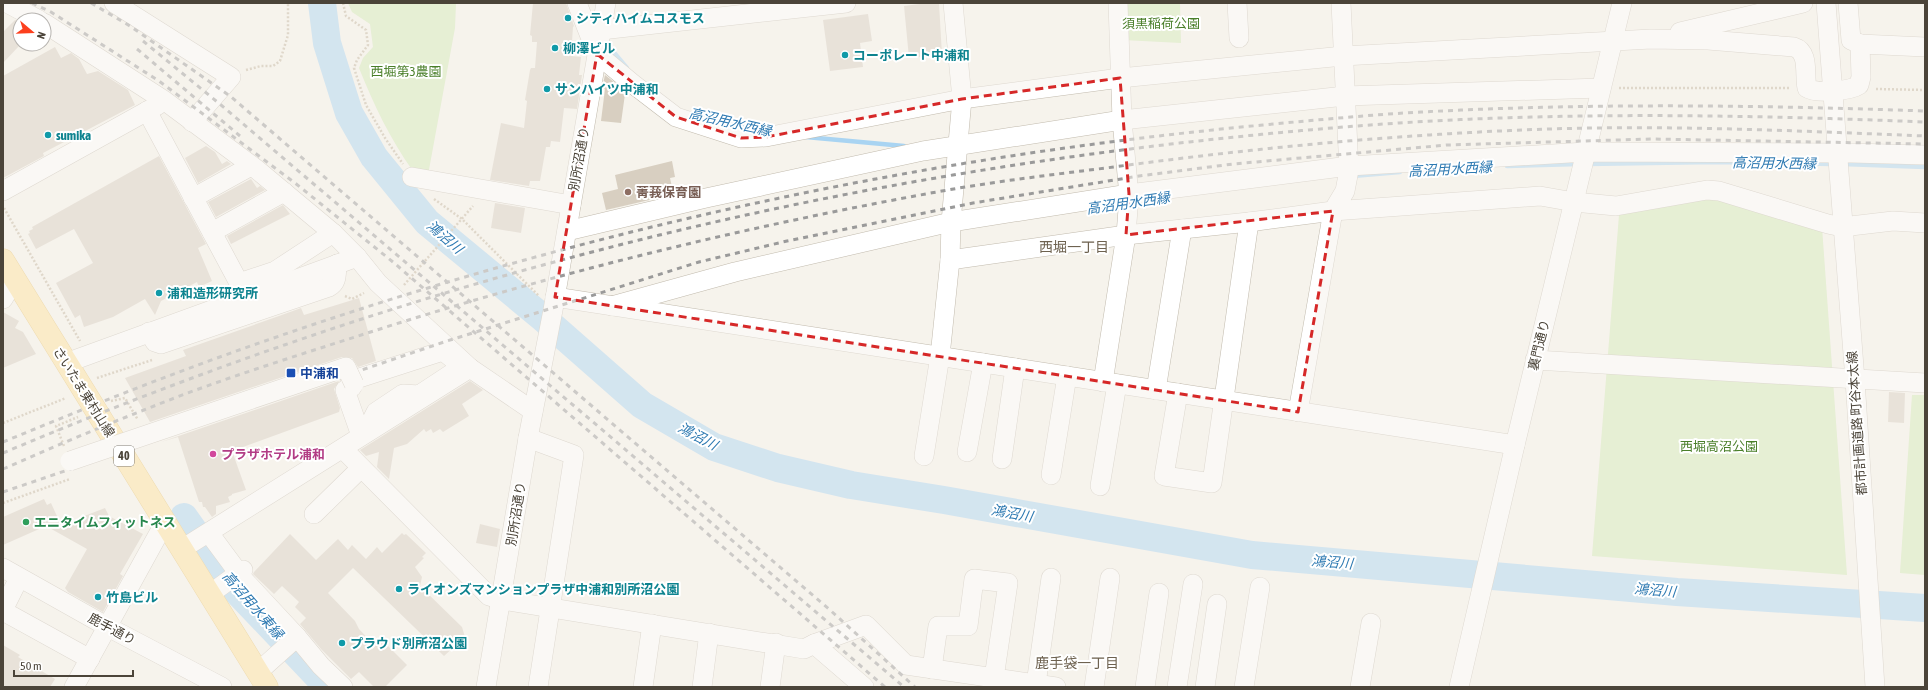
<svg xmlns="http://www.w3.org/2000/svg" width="1928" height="690" font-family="'Asap Condensed','Noto Sans JP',sans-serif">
<rect width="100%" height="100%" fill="#f6f3ec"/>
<!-- green -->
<g fill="#d2eab5">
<path d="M348 3H456L455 28 428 175 413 171C390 139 374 105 359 68L363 58 373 47 370 24 352 12Z"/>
<path d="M1120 3H1180L1181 43 1123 40Z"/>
<path d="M1708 195 1822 227 1847 575 1592 556 1619 215Z"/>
<path d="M1912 395H1925V575L1900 573Z"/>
</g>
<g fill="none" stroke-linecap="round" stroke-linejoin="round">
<!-- stream -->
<g stroke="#a9d4f2" stroke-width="4.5">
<path d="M605 42 627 68"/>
<path d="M704 117 756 129"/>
<path d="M806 137 904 146"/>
<path d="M1587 164 1714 162 1833 164"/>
<path d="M1843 164 1925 167"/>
<path d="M1507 166 1579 164"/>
<path d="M1353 176 1400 172"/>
</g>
<!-- river -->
<g stroke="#a9d4f2" stroke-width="28">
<path d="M322 3 327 43 349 113 374 157 427 222 543 318 642 405 714 447 778 468 851 485 944 500 1252 555 1677 592 1925 608"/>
<path d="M184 517 235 589 328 687"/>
</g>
</g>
<!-- building -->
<g fill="#d8cfc1">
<path d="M533 3H566L574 26 573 27 571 56 581 57 579 75H582L577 109 564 108 560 142 551 141 550 147H546L540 181H530L529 186 490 180 501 123 524 128 527 101 525 100 530 70 531 68H535L537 42H532V36L530 35Z"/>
<path d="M927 3H939L942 55 909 58 904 6Z"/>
<path d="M868 14 872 41 860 43 863 67 830 71 823 20Z"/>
<path d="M15 20 20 22V45L3 63V32Z"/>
<path d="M55 47 61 58 71 53 79 59 87 74 98 71 128 90 135 105 43 153 44 156 3 178V76Z"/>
<path d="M605 75 624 90 623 94H625L621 123 601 121 605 89 602 88Z"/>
<path d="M206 146 215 152 222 164 227 161 231 164 198 183 185 158Z"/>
<path d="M159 156 206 244 198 248 212 281 199 287 197 282 161 301 155 315 145 299 113 317 84 327 80 315 75 318 56 283 93 263 74 229 36 249 28 234 30 233 29 231 33 229 32 227Z"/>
<path d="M672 161 675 177 670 178 672 187 656 191 658 198 606 210 602 193 618 189 615 175Z"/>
<path d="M251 179 257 188 260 186 265 190 216 217 208 202Z"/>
<path d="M495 203 525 208 521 233 491 228Z"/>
<path d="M283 205 290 214 231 244 227 236Z"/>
<path d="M359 298 376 361 358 367 352 358 342 357 150 422 125 378 186 356 183 350 279 316 301 308 304 315Z"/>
<path d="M3 312 19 321 15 328 23 332 36 354 3 368Z"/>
<path d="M339 381 334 389 340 408 339 412 232 451 246 490 232 494V495L228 497 230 502 216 506V514L212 517 205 507H203L202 502H199L178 437 161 442Z"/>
<path d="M470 381 483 390 462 404 469 416 443 432 440 429 433 433 431 429 426 432 424 429 407 444 394 448 389 479 377 467 379 452 366 456 360 450Z"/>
<path d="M1889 392 1905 393 1904 423 1888 422Z"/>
<path d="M44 499 47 505 51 503 61 525 105 508 109 516 143 534 120 574 123 576 103 612 68 592 65 588 87 549 46 526 3 545V517Z"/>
<path d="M480 524 500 529 497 547 476 543Z"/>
<path d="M402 533 404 535 406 534 426 553 422 557 424 558 415 567 422 577 420 586 462 627 465 637 444 656 353 568 328 593 355 621 359 629 375 646 381 639 407 665 385 687H374L359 672 351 679 321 649 300 624 306 618 295 607 299 602 282 586 274 594 253 574 254 572 290 534 316 560 338 539 348 550 352 545 366 559 377 547 382 553Z"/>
<path d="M3 645 20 655 18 657 55 679 50 687H3Z"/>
</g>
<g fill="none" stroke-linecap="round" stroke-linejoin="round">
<defs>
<g id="minor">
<path d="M7 3 39 20"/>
<path d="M114 3 231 77 192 122"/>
<path d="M577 3 597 54 633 84 676 117 741 138 766 137 962 99 1120 78 1343 56 1651 39 1708 40 1794 47C1810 52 1804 75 1807 88 1816 94 1850 91 1859 85L1861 77 1860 44 1925 47"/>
<path d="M1237 3 1239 38"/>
<path d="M1341 3 1349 170 1345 191 1333 211 1540 196 1574 202 1616 206 1707 190 1719 191 1828 224 1842 227 1893 221 1925 223"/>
<path d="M1826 3 1855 380 1875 687"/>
<path d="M1848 3 1851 40 1860 44"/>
<path d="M44 23 165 101 255 168 333 233 357 257 378 283 470 368 533 411"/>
<path d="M601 30 846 3"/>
<path d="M1680 32 1803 3"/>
<path d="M147 111 239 283 275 271 333 233"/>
<path d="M412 177 571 205"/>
<path d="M3 191 158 105"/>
<path d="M193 198 251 166"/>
<path d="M567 231 706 198 923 151 1122 120 1345 96 1601 88"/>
<path d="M212 232 284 192"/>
<path d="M950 260 951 222 962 99 953 3"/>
<path d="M555 297 1515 445"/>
<path d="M3 299 15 279"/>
<path d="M612 306 735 272 951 222 1129 194 1349 166 1586 152 1852 153 1925 155"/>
<path d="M149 332 155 342 161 344 329 287C338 282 336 274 337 264"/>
<path d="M443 351 458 363 457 370 419 395 403 394 376 412 371 422 359 430 345 390 352 387 350 381Z"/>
<path d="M1535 360 1925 383"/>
<path d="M66 363 357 257"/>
<path d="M1103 382 1126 235 1129 196 1122 120 1118 3"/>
<path d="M1156 390 1182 229"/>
<path d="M1178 393 1164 476 1212 483 1249 222"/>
<path d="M528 438 574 455 538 687"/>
<path d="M343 449 489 596 502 600 804 649 814 644 864 687"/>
<path d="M967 452 983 363"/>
<path d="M924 456 940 356 950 260 1126 235 1249 222 1333 211 1298 412"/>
<path d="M1002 459 1015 368"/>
<path d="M1051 475 1067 376"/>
<path d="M1100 486 1117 384"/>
<path d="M314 514 361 468"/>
<path d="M209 533 243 579 297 637 321 666 343 687"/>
<path d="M182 549 470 368"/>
<path d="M3 568 108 627 222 687"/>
<path d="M210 594 243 570"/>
<path d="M3 610 19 578"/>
<path d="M3 611 90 659"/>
<path d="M814 644 866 625 906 665 1056 687"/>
<path d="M932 669 938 626H968L974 579 1008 583 994 678"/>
<path d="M258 672 297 637"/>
<path d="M1036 684 1051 578"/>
<path d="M74 687 165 522"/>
<path d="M486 687 528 438 553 310 606 3"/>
<path d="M643 687 652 624"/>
<path d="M702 687 709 633"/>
<path d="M770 687 776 643"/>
<path d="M1094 687 1110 578"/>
<path d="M1145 687 1159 593"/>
<path d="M1177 687 1193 584"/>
<path d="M1205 687 1217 604"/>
<path d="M1244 687 1260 587"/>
<path d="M1360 687 1371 623"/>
<path d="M1459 687 1515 445 1622 3"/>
</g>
<path id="major" d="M3 260 267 687"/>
</defs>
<!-- minor casing -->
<use href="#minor" stroke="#c2bbae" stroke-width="20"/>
<!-- major casing -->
<use href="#major" stroke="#e6c16a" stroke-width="23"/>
<!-- path -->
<g stroke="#c4b79f" stroke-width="2.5" stroke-dasharray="2 2" stroke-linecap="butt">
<path d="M343 3 346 16 366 30 368 45 357 60 354 68 366 105 385 138 403 164"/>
<path d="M246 70 261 66H273L280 61 288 35V3"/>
<path d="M1619 88H1790"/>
<path d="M1876 89 1925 90"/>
<path d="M434 199 462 219 539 296"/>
<path d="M4 208 80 341"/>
<path d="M404 285 473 206"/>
<path d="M345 296 352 299 364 293"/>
<path d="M97 378 152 360"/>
<path d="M111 401 125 398 138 420"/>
<path d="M3 423 66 398"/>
<path d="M64 446 56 426 78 417"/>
<path d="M3 503 70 479"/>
</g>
<!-- minor -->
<use href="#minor" stroke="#fff" stroke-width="19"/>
<!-- major -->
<use href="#major" stroke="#ffe39c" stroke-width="22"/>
<!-- rail -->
<g stroke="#9a9a9a" stroke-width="3" stroke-dasharray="5 5" stroke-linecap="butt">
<path d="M32 3 51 12 159 81 295 183 393 262 885 687"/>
<path d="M91 3 130 26 230 96 830 610 915 687"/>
<path d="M143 41 221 105 904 687"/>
<path d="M137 49 240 136"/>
<path d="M3 442C64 417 125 392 187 369 532 241 896 159 1263 125 1316 120 1368 115 1421 112 1589 103 1757 105 1925 111"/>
<path d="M3 453C188 375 379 308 573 257 821 191 1076 149 1332 128 1529 111 1728 114 1925 122"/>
<path d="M3 469C51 448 100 427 149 408 216 381 286 359 355 337 552 273 755 224 959 188 1008 180 1057 174 1106 168 1253 148 1401 134 1549 129 1675 125 1800 131 1925 136"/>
<path d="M3 492 447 341 699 262 787 241 973 203 1139 176 1233 164 1447 145 1652 139 1925 144"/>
</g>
<defs>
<path id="minor-bridge" d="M70 461 346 367 354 384"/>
</defs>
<!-- minor-bridge casing -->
<use href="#minor-bridge" stroke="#c2bbae" stroke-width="20" stroke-linecap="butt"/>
<!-- minor-bridge -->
<use href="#minor-bridge" stroke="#fff" stroke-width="19"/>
</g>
<!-- marked area -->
<path d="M0 0H1928V690H0ZM597 54 676 117 741 138 766 137 962 99 1120 78 1129 194 1126 235 1333 211 1298 412 555 297Z" fill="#f6f3ec" fill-opacity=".55" fill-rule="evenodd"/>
<path fill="none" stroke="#d62828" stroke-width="3" stroke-dasharray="8 5" stroke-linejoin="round" d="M597 54 676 117 741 138 766 137 962 99 1120 78 1129 194 1126 235 1333 211 1298 412 555 297Z"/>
<!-- markers -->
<g fill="#0f9aa8" stroke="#fff" stroke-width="1.5">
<circle cx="568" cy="18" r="4"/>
<circle cx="555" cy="48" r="4"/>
<circle cx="845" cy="55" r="4"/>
<circle cx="547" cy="89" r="4"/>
<circle cx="48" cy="135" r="4"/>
<circle cx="159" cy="293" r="4"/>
<circle cx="399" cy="589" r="4"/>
<circle cx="98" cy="597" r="4"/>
<circle cx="342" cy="643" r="4"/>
</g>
<circle fill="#8d6e63" stroke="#fff" stroke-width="1.5" cx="628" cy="192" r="4"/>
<rect fill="#1a4fb4" stroke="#fff" stroke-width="1.5" x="286" y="368" width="10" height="10" rx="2"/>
<circle fill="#d1479c" stroke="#fff" stroke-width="1.5" cx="213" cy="454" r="4"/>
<circle fill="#2e9e5b" stroke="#fff" stroke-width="1.5" cx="26" cy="522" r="4"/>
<g text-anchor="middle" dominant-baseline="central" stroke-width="4" stroke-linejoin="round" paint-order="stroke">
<!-- shield labels -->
<rect fill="#fff" stroke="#817c74" stroke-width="1" x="114" y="446" width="20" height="20" rx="3"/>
<g font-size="12" font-weight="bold" fill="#4b4439">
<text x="124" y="456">40</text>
</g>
<!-- culture labels -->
<g font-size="13" font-weight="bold" fill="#0d838f" stroke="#fff" text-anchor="start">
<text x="576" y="18">シティハイムコスモス</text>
<text x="563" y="48">柳澤ビル</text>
<text x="853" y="55">コーポレート中浦和</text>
<text x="555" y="89">サンハイツ中浦和</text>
<text x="56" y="135">sumika</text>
<text x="167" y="293">浦和造形研究所</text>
<text x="407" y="589">ライオンズマンションプラザ中浦和別所沼公園</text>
<text x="106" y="597">竹島ビル</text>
<text x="350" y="643">プラウド別所沼公園</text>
</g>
<!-- park labels -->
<g font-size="13" fill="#4a7f2a" stroke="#fff">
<text x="1161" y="23">須黒稲荷公園</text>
<text x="406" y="71">西堀第3農園</text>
<text x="1719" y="446">西堀高沼公園</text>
</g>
<!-- street labels -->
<g font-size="13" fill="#4b4439" stroke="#fff">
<text transform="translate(579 159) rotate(-80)">別所沼通り</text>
<text transform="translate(1539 345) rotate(-76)">裏門通り</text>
<text transform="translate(84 392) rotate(58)">さいたま東村山線</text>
<text transform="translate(1857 423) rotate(-94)">都市計画道路 町谷本太線</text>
<text transform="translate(516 514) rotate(-81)">別所沼通り</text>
<text transform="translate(112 629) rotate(28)">鹿手通り</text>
</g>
<!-- education labels -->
<g font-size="13" font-weight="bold" fill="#785e54" stroke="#fff" text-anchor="start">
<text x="636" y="192">菁莪保育園</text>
</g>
<!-- transit labels -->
<g font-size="13" font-weight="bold" fill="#164399" stroke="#fff" text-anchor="start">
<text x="300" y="373">中浦和</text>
</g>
<!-- hotel labels -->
<g font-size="13" font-weight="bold" fill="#b23c85" stroke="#fff" text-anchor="start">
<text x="221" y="454">プラザホテル浦和</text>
</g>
<!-- leisure labels -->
<g font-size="13" font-weight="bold" fill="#27864d" stroke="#fff" text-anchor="start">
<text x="34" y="522">エニタイムフィットネス</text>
</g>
<!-- water labels -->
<g font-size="14" font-style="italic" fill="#2e7ab2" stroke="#fff">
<text transform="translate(730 122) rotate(13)">高沼用水西縁</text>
<text transform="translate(1774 163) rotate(1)">高沼用水西縁</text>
<text transform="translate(1450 169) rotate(-3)">高沼用水西縁</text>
<text transform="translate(1128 203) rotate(-8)">高沼用水西縁</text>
<text transform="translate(445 237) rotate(41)">鴻沼川</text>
<text transform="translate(698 436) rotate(28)">鴻沼川</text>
<text transform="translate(1012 513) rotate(10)">鴻沼川</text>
<text transform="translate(1332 562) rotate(5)">鴻沼川</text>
<text transform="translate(1655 590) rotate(5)">鴻沼川</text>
<text transform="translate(253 605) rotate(49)">高沼用水東縁</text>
</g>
<!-- neighbourhood labels -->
<g font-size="14" fill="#6e6250" stroke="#fff">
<text x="1074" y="247">西堀一丁目</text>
<text x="1077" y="663">鹿手袋一丁目</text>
</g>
</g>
<!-- border -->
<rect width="1928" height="690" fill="none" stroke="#4b4439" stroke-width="8"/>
<!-- north arrow -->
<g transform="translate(32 32) rotate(109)"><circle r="19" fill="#ffffff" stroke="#b7b4b0"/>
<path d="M0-3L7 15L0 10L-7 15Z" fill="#fc3f1d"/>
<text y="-6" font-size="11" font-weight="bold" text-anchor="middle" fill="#4b4439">N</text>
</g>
<!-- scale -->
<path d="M14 670v6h119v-6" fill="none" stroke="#4b4439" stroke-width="2"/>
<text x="20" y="670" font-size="12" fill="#4b4439" stroke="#ffffff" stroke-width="3" paint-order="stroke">50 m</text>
</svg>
